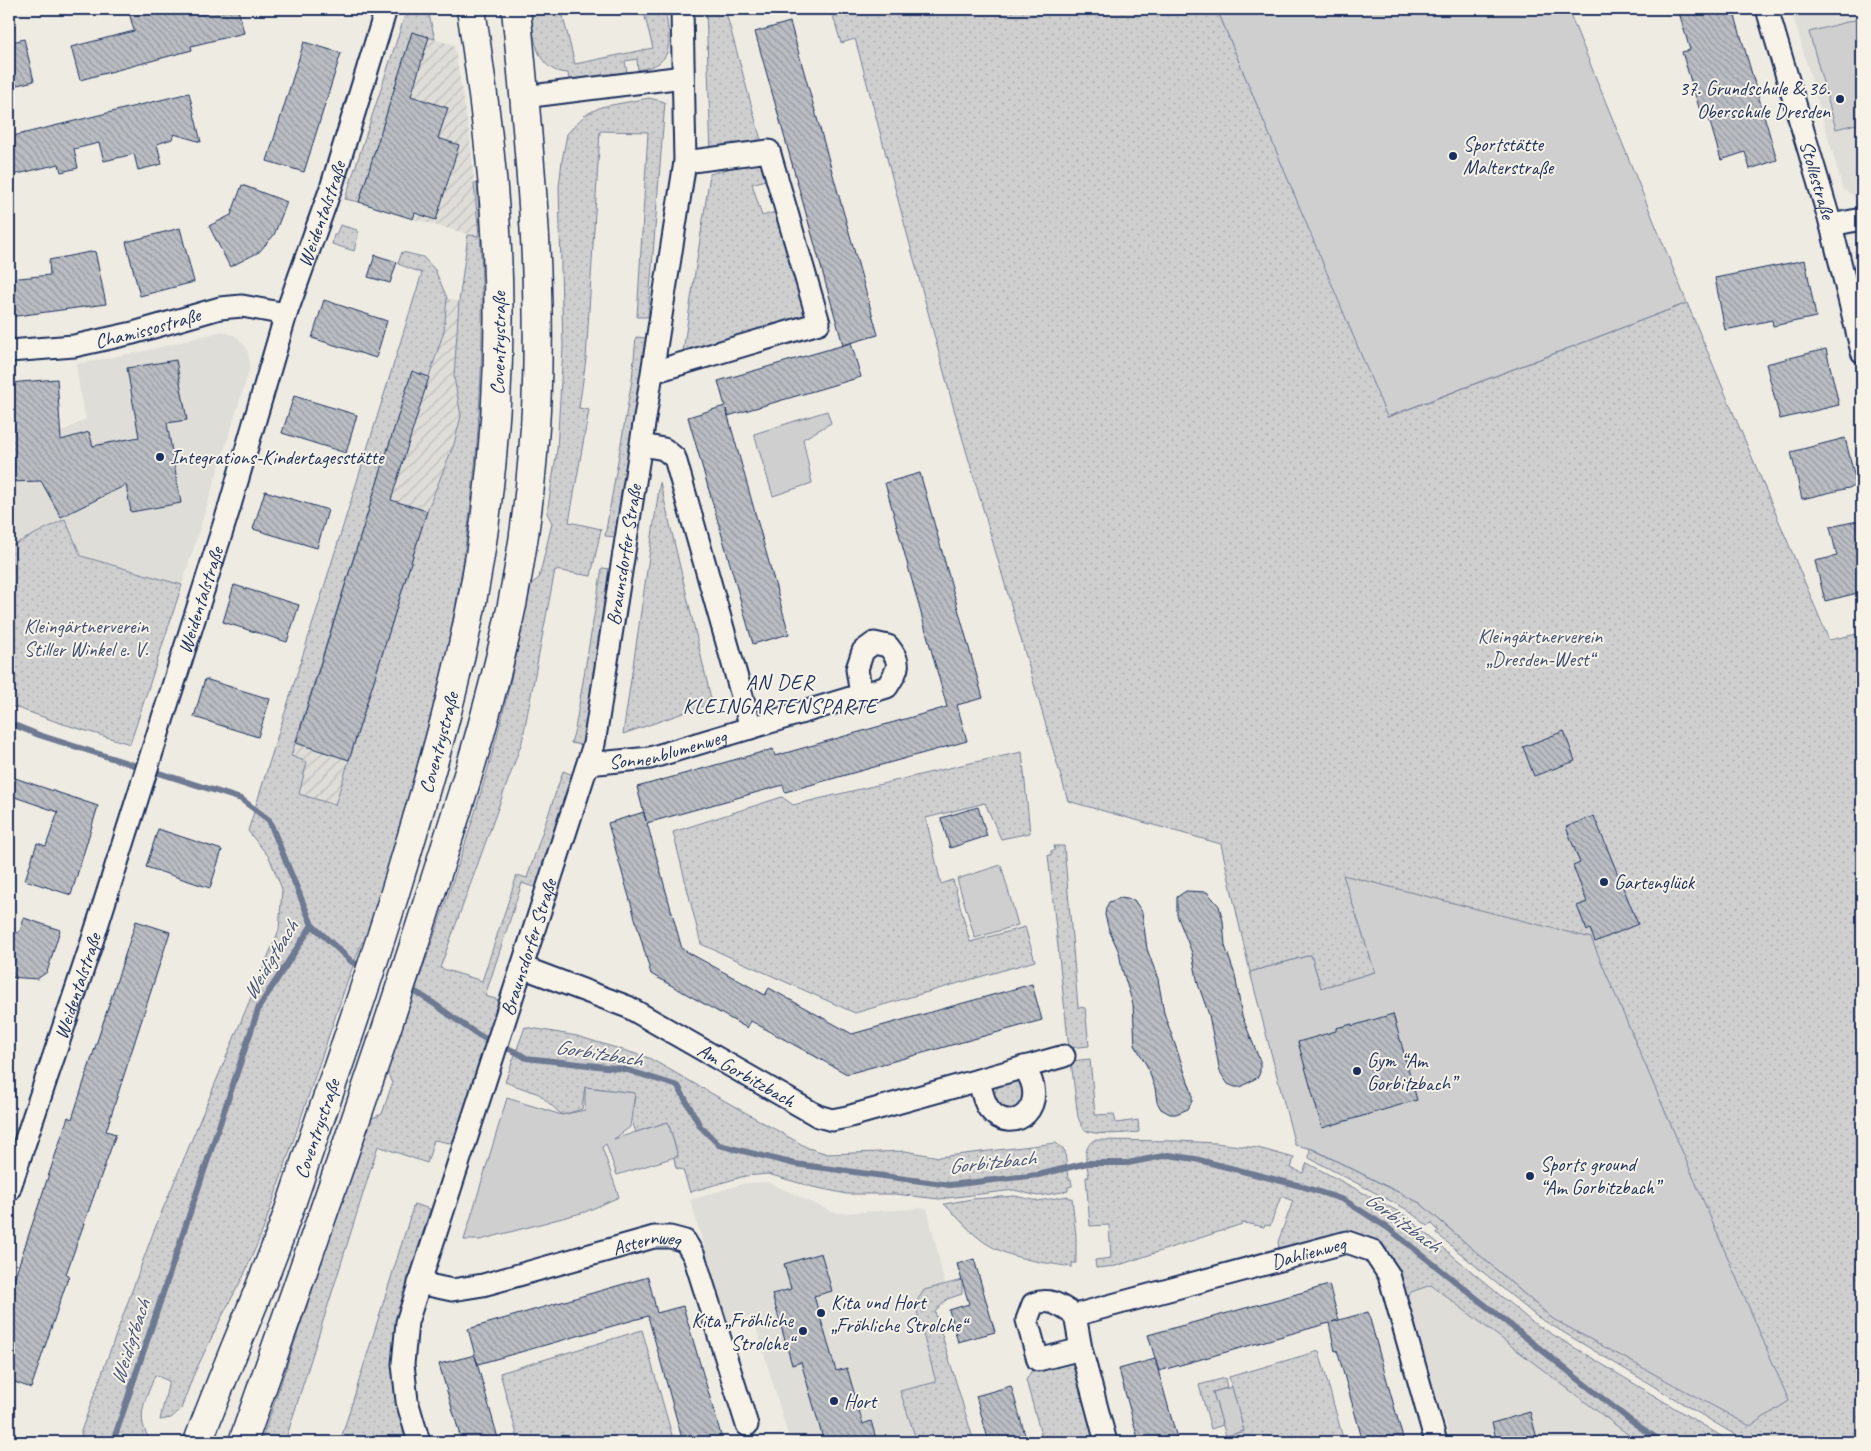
<svg xmlns="http://www.w3.org/2000/svg" width="1871" height="1451" font-family="Caveat,sans-serif">
<defs>
<pattern id="industrial-furrows" width="10" height="10" patternUnits="userSpaceOnUse" patternTransform="scale(1.25)"><rect width="10" height="10" fill="#deddd8"/><path d="M-1 1l2-2M0 10L10 0M9 11l2-2" fill="none" stroke="#bebebc"/></pattern>
<pattern id="grass-dots" width="8" height="8" patternUnits="userSpaceOnUse" patternTransform="scale(1.25)"><rect width="8" height="8" fill="#cfcfcf"/><path d="M2 2h.1M6 6h.1" fill="none" stroke="#b1b2b4" stroke-width="1.8" stroke-linecap="round"/></pattern>
<pattern id="building-back-hatch" width="6" height="6" patternUnits="userSpaceOnUse" patternTransform="scale(1.25)"><rect width="6" height="6" fill="#babdc2"/><path d="M-1 5l2 2M0 0l6 6M5-1l2 2" fill="none" stroke="#969aa1"/></pattern>
</defs>
<rect width="100%" height="100%" fill="#eeebe2"/>
<filter id="ink" filterUnits="userSpaceOnUse"><feTurbulence type="fractalNoise" baseFrequency=".02" numOctaves="2"/><feDisplacementMap in="SourceGraphic" scale="10" xChannelSelector="R" yChannelSelector="G"/><feConvolveMatrix kernelMatrix="1 2 1 2 8 2 1 2 1" color-interpolation-filters="sRGB"/></filter>
<g filter="url(#ink)">
<!-- built -->
<g fill="#deddd8">
<path d="M1791 9H1862V196L1855 197 1843 189Z"/>
<path d="M223 331 237 337 246 347 250 360 249 371 182 585 81 556 65 519 9 547V448L35 446 86 419 82 404 76 364 145 351Z"/>
<path d="M768 1182 832 1212 844 1213 927 1208 945 1285 924 1290 915 1304 936 1382 901 1391 917 1442H790L753 1316 727 1323 690 1200 746 1183Z"/>
<path d="M1431 1285 1463 1308 1638 1442H1451L1407 1297 1411 1292Z"/>
</g>
<!-- industrial -->
<g fill="url(#industrial-furrows)">
<path d="M412 32 454 45 470 138 479 237 413 219 359 202Z"/>
<path d="M417 288 459 302 454 377 461 416 454 444 427 512 335 806 299 794 291 757Z"/>
</g>
<!-- grass -->
<g fill="url(#grass-dots)" stroke="#757f96">
<path d="M407 9H445L440 13 429 15 435 39 412 33 359 202 345 199Z"/>
<path d="M531 9H561L575 64 653 48 643 9H665C667 25 675 50 660 62 654 67 645 68 638 70L637 59 625 61 627 72 569 80 568 73C535 72 533 35 531 9Z"/>
<path d="M706 9H725L762 144 711 155Z"/>
<path d="M831 9H1217L1388 417 1687 303 1829 640 1862 633V1442H1747L1536 1316 1437 1234 1439 1231 1431 1223 1428 1226 1406 1209 1309 1158 1310 1148 1420 1203 1553 1319 1344 875 1375 972 1321 988 1311 955 1250 972 1221 844 1068 801 952 402 856 42 855 39 841 43Z"/>
<path d="M649 98 665 102 648 317H637L648 132 600 131 586 359 579 408 589 410 569 522 601 529 591 576 555 570 522 742 440 968 482 981 517 875 527 878 563 771 573 775 536 888 522 883 485 996 499 1000 455 1137 450 1143 434 1140 427 1163 378 1146 285 1442H261L370 1119 382 1114 392 1084 387 1070C426 958 468 846 498 732 511 683 521 633 531 584L539 578 552 523 547 513 557 450 563 347 559 187 562 161 567 134 577 123 585 115 601 107Z"/>
<path d="M766 158 772 178 752 184 762 216 782 210 813 321 682 358 710 174Z"/>
<path d="M474 183H477C489 335 480 489 449 639 427 742 396 843 366 943L362 942 347 982 263 1230 244 1275 220 1320 193 1376 181 1409 171 1418 160 1420 169 1381 155 1375C146 1400 133 1418 152 1442H82L81 1431 153 1233 279 930 282 889 269 857 248 831 422 273 398 264 402 252 423 257 435 270 447 298 444 331 429 377 412 372 291 756 307 762 299 794 335 805 427 511 454 444 461 416 454 377 459 302 468 235 479 236Z"/>
<path d="M340 225 357 230 358 235 354 251 332 244 334 235H336Z"/>
<path d="M636 337 647 338 644 372 617 537 605 536 632 380Z"/>
<path d="M660 482 712 703 623 734Z"/>
<path d="M65 519 81 556 182 585 130 744 60 723 9 705V547Z"/>
<path d="M602 568 611 569 582 745 571 743 575 729Z"/>
<path d="M1022 752 1030 833 1001 839 985 803 926 818 941 884 953 880 970 942 1025 927 1035 961 855 1013 701 944 673 832 782 797 793 805 966 764Z"/>
<path d="M1054 846H1064L1078 1007 1085 1008 1089 1046 1069 1048 1048 855H1051V851L1055 850Z"/>
<path d="M525 1027 577 1036 649 1058 808 1148 828 1154 905 1151 939 1157 1056 1143 1065 1151 1068 1179H1071L1072 1186 1068 1187V1191L1038 1196 1014 1190 939 1199 895 1194H847L813 1187 768 1174 745 1176 690 1192 683 1170 676 1168 674 1158 678 1156 668 1122 636 1132 632 1121 635 1093 585 1087 582 1109 562 1115 539 1094 505 1082Z"/>
<path d="M1090 1059 1095 1115 1114 1114 1116 1123 1138 1120 1139 1132C1127 1133 1097 1136 1087 1131 1082 1128 1080 1122 1078 1117L1071 1061Z"/>
<path d="M1008 1081 1018 1083 1022 1087 1024 1102 1008 1113 994 1099C994 1088 999 1085 1008 1081Z"/>
<path d="M1094 1140 1179 1141 1215 1143 1258 1148 1294 1158 1291 1168 1303 1173 1307 1163 1403 1214 1532 1322 1731 1442H1638L1431 1285 1411 1292 1407 1297 1399 1271 1394 1272 1377 1246 1280 1254 1278 1242 1293 1201 1281 1196 1270 1226 1265 1225 1264 1227 1245 1223 1116 1266 1096 1268 1095 1260 1111 1258 1109 1225 1090 1226 1086 1177H1089C1087 1163 1081 1149 1094 1140Z"/>
<path d="M1015 1196 1038 1201 1068 1196 1069 1198H1072L1076 1236V1263H1072V1267C1041 1262 1006 1259 980 1239 967 1229 957 1216 944 1204L972 1199Z"/>
<path d="M414 1204 430 1209 406 1288 396 1334 392 1369 396 1397 407 1442H340Z"/>
<path d="M962 1280V1294L947 1299 935 1312 974 1442H917L900 1391 936 1382 915 1304 924 1290Z"/>
<path d="M642 1330 674 1442H519L500 1373Z"/>
<path d="M1081 1349 1106 1442H1043L1026 1380 1038 1360Z"/>
<path d="M1319 1351 1344 1442H1215V1439L1244 1431 1229 1377Z"/>
<path d="M1225 1378 1227 1388 1213 1392 1223 1425 1211 1429 1199 1385Z"/>
</g>
<!-- park -->
<g fill="#cfcfcf" stroke="#757f96">
<path d="M1217 9H1568L1687 303 1387 417Z"/>
<path d="M1862 18V129L1860 123 1836 129 1809 32Z"/>
<path d="M827 411 831 423 803 439 812 483 773 496 754 434Z"/>
<path d="M1001 865 1018 925 975 938 957 879Z"/>
<path d="M1343 875 1591 938 1789 1401 1750 1426 1553 1319 1420 1203 1313 1149 1295 1145 1250 972 1311 955 1321 988 1375 972Z"/>
<path d="M585 1087 635 1093 630 1127 614 1139 668 1122 678 1156 617 1175 606 1144 602 1147 619 1197 585 1212 480 1240H464L507 1098 562 1115 585 1110Z"/>
<path d="M1232 1387 1244 1431 1226 1436 1213 1392Z"/>
</g>
<g fill="none" stroke-linecap="round" stroke-linejoin="round">
<!-- stream -->
<g stroke="#6e7992" stroke-width="6">
<path d="M9 723 39 735 241 799 269 820 312 925 259 1007 113 1442"/>
<path d="M312 925 352 962 365 968"/>
<path d="M406 987C434 1000 457 1023 484 1038 498 1045 513 1049 526 1058L624 1069 678 1086 700 1126 719 1145 795 1164 950 1185 1038 1175 1087 1163H1128L1168 1155 1195 1159 1301 1186 1344 1200 1388 1228 1631 1421 1662 1442"/>
</g>
</g>
<!-- building -->
<g fill="url(#building-back-hatch)" stroke="#1b2f5e">
<path d="M141 9H238L244 33 191 46 192 50 80 80 71 47 134 31 129 12Z"/>
<path d="M1678 9H1733L1777 160 1750 169 1745 152 1721 160 1707 112 1701 114 1682 52 1690 50Z"/>
<path d="M790 22 878 335 843 345 755 32Z"/>
<path d="M412 32 429 37 411 96 448 108 438 138 459 145 436 220 415 213 413 219 359 202Z"/>
<path d="M24 39 34 81 9 87V43Z"/>
<path d="M304 42 341 53 304 172 267 161Z"/>
<path d="M189 93 201 142 174 134 172 139 157 144 162 164 138 170 134 154 104 161 99 143 74 149 78 168 61 172 59 164 9 176V137Z"/>
<path d="M242 185 287 202 274 235 259 252 230 267 209 226 231 215Z"/>
<path d="M180 228 194 282 140 296 126 242Z"/>
<path d="M95 251 106 304 9 317V279L50 275 49 260Z"/>
<path d="M375 255 397 262 390 283 368 277Z"/>
<path d="M1805 260 1816 317 1773 326 1772 320 1725 330 1715 278Z"/>
<path d="M324 300 387 321 376 358 312 338Z"/>
<path d="M851 343 861 377 728 416 726 409 789 634 753 644 688 417 725 406 718 381Z"/>
<path d="M1826 349 1839 405 1780 419 1766 364Z"/>
<path d="M176 360 187 420 167 423 181 503 131 512 126 485 61 517 41 481 9 482V383L57 379 61 440 89 432 93 446 139 437 127 368Z"/>
<path d="M412 371 429 377 391 500 427 511 349 760 296 743Z"/>
<path d="M294 396 357 415 346 453 282 433Z"/>
<path d="M1845 438 1857 486 1802 499 1791 452Z"/>
<path d="M920 473 983 698 957 705 967 741 785 792 783 785 647 823 682 949 765 995 769 988 852 1034 1032 984 1042 1020 847 1074 751 1021 747 1028 651 974 608 823 644 812 646 821 637 787 773 749 775 756 947 707 885 483Z"/>
<path d="M265 491 328 510 317 548 253 529Z"/>
<path d="M1862 520V592L1825 601 1815 561 1837 556 1830 527Z"/>
<path d="M234 585 299 605 287 642 223 622Z"/>
<path d="M205 679 270 699 258 737 194 717Z"/>
<path d="M1564 731 1575 761 1534 776 1523 747Z"/>
<path d="M9 776 98 806 71 895 25 880 37 843 46 846 58 812 9 795Z"/>
<path d="M978 807 987 836 950 848 941 818Z"/>
<path d="M1594 816 1638 924 1595 942 1590 929 1587 931 1577 906 1587 902 1573 866 1580 863 1566 827Z"/>
<path d="M158 829 222 850 210 888 146 867Z"/>
<path d="M1186 891 1207 892 1219 906 1223 921 1225 946 1235 975 1242 1016 1260 1061V1072L1258 1077 1241 1087H1235L1228 1084 1220 1072 1209 1015 1198 984 1192 953 1177 915V897Z"/>
<path d="M1120 898 1134 900 1142 912 1147 949 1158 979 1164 1013 1192 1093V1101L1188 1109 1176 1114H1170L1161 1109 1157 1102 1155 1088 1147 1066 1135 1045 1133 1004 1122 969 1119 952 1109 930 1105 915 1106 908 1109 902Z"/>
<path d="M24 918 60 930 47 972 37 979 9 977V937L20 931Z"/>
<path d="M136 921 170 932 106 1131 116 1134 66 1274 69 1275 31 1388 9 1380V1294L68 1117 72 1119Z"/>
<path d="M1393 1014 1417 1100 1322 1128 1298 1042 1336 1031V1028L1352 1024V1026Z"/>
<path d="M821 1253 832 1291 814 1296 836 1371 847 1368 863 1424 871 1421 877 1442H824L801 1362 792 1365 772 1294 791 1289 784 1264Z"/>
<path d="M974 1259 995 1332 958 1342 949 1310 969 1304 957 1264Z"/>
<path d="M648 1277 657 1313 683 1306 723 1442H683L648 1316 478 1364 475 1356 499 1442H462L439 1364 475 1355 468 1329Z"/>
<path d="M1329 1285 1339 1320 1332 1322 1368 1312 1404 1442H1363L1337 1350 1335 1351 1329 1323 1159 1371 1148 1335Z"/>
<path d="M1155 1359 1178 1442H1139L1125 1392 1119 1369Z"/>
<path d="M1011 1386 1027 1442H989L976 1396Z"/>
<path d="M1530 1412 1538 1442H1497L1492 1423Z"/>
</g>
<g fill="none" stroke-linecap="round" stroke-linejoin="round">
<defs>
<g id="minor">
<path id="s1" d="M1767 9 1831 225 1862 352"/>
<path d="M524 97 683 77"/>
<path d="M1831 225 1862 219"/>
<path id="s2" d="M9 351 74 346 133 333 220 308 242 306 286 314"/>
<path d="M653 372 819 323 769 151 685 162"/>
<path d="M642 445 664 449 675 458 751 728"/>
<path id="s3" d="M588 764 650 758 887 687C898 669 903 664 888 646L874 643 863 651 857 669 861 695"/>
<path id="s4" d="M522 967 628 1007 818 1116 832 1120 847 1117 1064 1056"/>
<path d="M979 1080C981 1089 983 1101 989 1109 1013 1139 1053 1104 1023 1067"/>
<path id="s5" d="M9 1190 91 945 228 512 286 314 331 188 386 9"/>
<path id="s6" d="M419 1283 452 1290 483 1285 654 1237H670L685 1241 694 1256 747 1425"/>
<path d="M1075 1315 1081 1349 1106 1442"/>
<path id="s7" d="M1081 1349 1038 1360 1027 1320 1033 1304C1051 1297 1060 1306 1075 1315L1347 1242 1373 1251 1389 1275 1436 1442"/>
<path id="s8" d="M419 1442 407 1401 403 1364 407 1322 594 744 685 162 682 9"/>
</g>
<g id="major">
<path id="s9" d="M198 1442C222 1377 250 1314 275 1249 289 1212 301 1174 314 1136 342 1056 369 977 394 896 430 777 466 658 483 535 497 435 502 331 496 231 492 156 482 82 471 9"/>
<path d="M243 1442C305 1264 369 1087 426 908 455 818 484 729 505 637 519 577 528 515 533 454 546 306 530 156 516 9"/>
</g>
</defs>
<!-- minor casing -->
<use href="#minor" stroke="#1b2f5e" stroke-width="25"/>
<!-- major casing -->
<use href="#major" stroke="#1b2f5e" stroke-width="31"/>
<!-- minor -->
<use href="#minor" stroke="#f7f3e8" stroke-width="21"/>
<!-- major -->
<use href="#major" stroke="#f7f3e8" stroke-width="28"/>
</g>
</g>
<!-- markers -->
<g fill="#1b2f5e" stroke="#f7f3e8" stroke-width="2">
<circle cx="1840" cy="99" r="5"/>
<circle cx="1453" cy="156" r="5"/>
<circle cx="160" cy="457" r="5"/>
<circle cx="1604" cy="882" r="5"/>
<circle cx="1357" cy="1071" r="5"/>
<circle cx="1530" cy="1176" r="5"/>
<circle cx="821" cy="1313" r="5"/>
<circle cx="803" cy="1331" r="5"/>
<circle cx="834" cy="1401" r="5"/>
</g>
<g text-anchor="middle" dominant-baseline="central" stroke-width="4" stroke-linejoin="round" paint-order="stroke">
<!-- poi labels -->
<g font-size="20" fill="#1b2f5e" stroke="#f7f3e8" text-anchor="start">
<text x="1830" y="88" text-anchor="end">37. Grundschule &amp; 36.<tspan x="1830" dy="23">Oberschule Dresden</tspan></text>
<text x="1463" y="144">Sportstätte<tspan x="1463" dy="23">Malterstraße</tspan></text>
<text x="170" y="457">Integrations-Kindertagesstätte</text>
<text x="1614" y="882">Gartenglück</text>
<text x="1367" y="1060">Gym “Am<tspan x="1367" dy="23">Gorbitzbach”</tspan></text>
<text x="1540" y="1164">Sports ground<tspan x="1540" dy="23">“Am Gorbitzbach”</tspan></text>
<text x="831" y="1302">Kita und Hort<tspan x="831" dy="23">„Fröhliche Strolche“</tspan></text>
<text x="793" y="1320" text-anchor="end">Kita „Fröhliche<tspan x="793" dy="23">Strolche“</tspan></text>
<text x="844" y="1401">Hort</text>
</g>
<!-- street labels -->
<g font-size="20" fill="#1b2f5e" stroke="#f7f3e8">
<text stroke="none"><textPath href="#s1" startOffset="178">Stollestraße</textPath></text>
<text stroke="none"><textPath href="#s5" startOffset="1025">Weidentalstraße</textPath></text>
<text stroke="none"><textPath href="#s2" startOffset="141">Chamissostraße</textPath></text>
<text stroke="none"><textPath href="#s9" startOffset="1145">Coventrystraße</textPath></text>
<text stroke="none"><textPath href="#s8" startOffset="921">Braunsdorfer Straße</textPath></text>
<text stroke="none"><textPath href="#s5" startOffset="620">Weidentalstraße</textPath></text>
<text stroke="none"><textPath href="#s9" startOffset="740">Coventrystraße</textPath></text>
<text stroke="none"><textPath href="#s3" startOffset="81">Sonnenblumenweg</textPath></text>
<text stroke="none"><textPath href="#s8" startOffset="516">Braunsdorfer Straße</textPath></text>
<text stroke="none"><textPath href="#s5" startOffset="215">Weidentalstraße</textPath></text>
<text stroke="none"><textPath href="#s4" startOffset="250">Am Gorbitzbach</textPath></text>
<text stroke="none"><textPath href="#s9" startOffset="335">Coventrystraße</textPath></text>
<text stroke="none"><textPath href="#s6" startOffset="235">Asternweg</textPath></text>
<text stroke="none"><textPath href="#s7" startOffset="390">Dahlienweg</textPath></text>
</g>
<!-- park labels -->
<g font-size="20" fill="#3f4f75" stroke="#f7f3e8">
<text x="86" y="626">Kleingärtnerverein<tspan x="86" dy="23">Stiller Winkel e. V.</tspan></text>
<text x="1540" y="636">Kleingärtnerverein<tspan x="1540" dy="23">„Dresden-West“</tspan></text>
</g>
<!-- neighbourhood labels -->
<g font-size="21" letter-spacing="1" fill="#1b2f5e" stroke="#f7f3e8">
<text x="780" y="682">AN DER<tspan x="780" dy="24">KLEINGARTENSPARTE</tspan></text>
</g>
<!-- water labels -->
<g font-size="21" font-style="italic" fill="#455478" stroke="#f7f3e8">
<text transform="translate(270 960) rotate(-59)">Weidigtbach</text>
<text transform="translate(599 1053) rotate(9)">Gorbitzbach</text>
<text transform="translate(992 1162) rotate(-6)">Gorbitzbach</text>
<text transform="translate(1403 1222) rotate(36)">Gorbitzbach</text>
<text transform="translate(130 1342) rotate(-72)">Weidigtbach</text>
</g>
</g>
<!-- margin -->
<rect width="1871" height="1451" fill="none" stroke="#f7f3e8" stroke-width="30"/>
<rect x="15" y="15" width="1841" height="1421" fill="none" stroke="#1b2f5e" stroke-width="2" filter="url(#ink)"/>
</svg>
